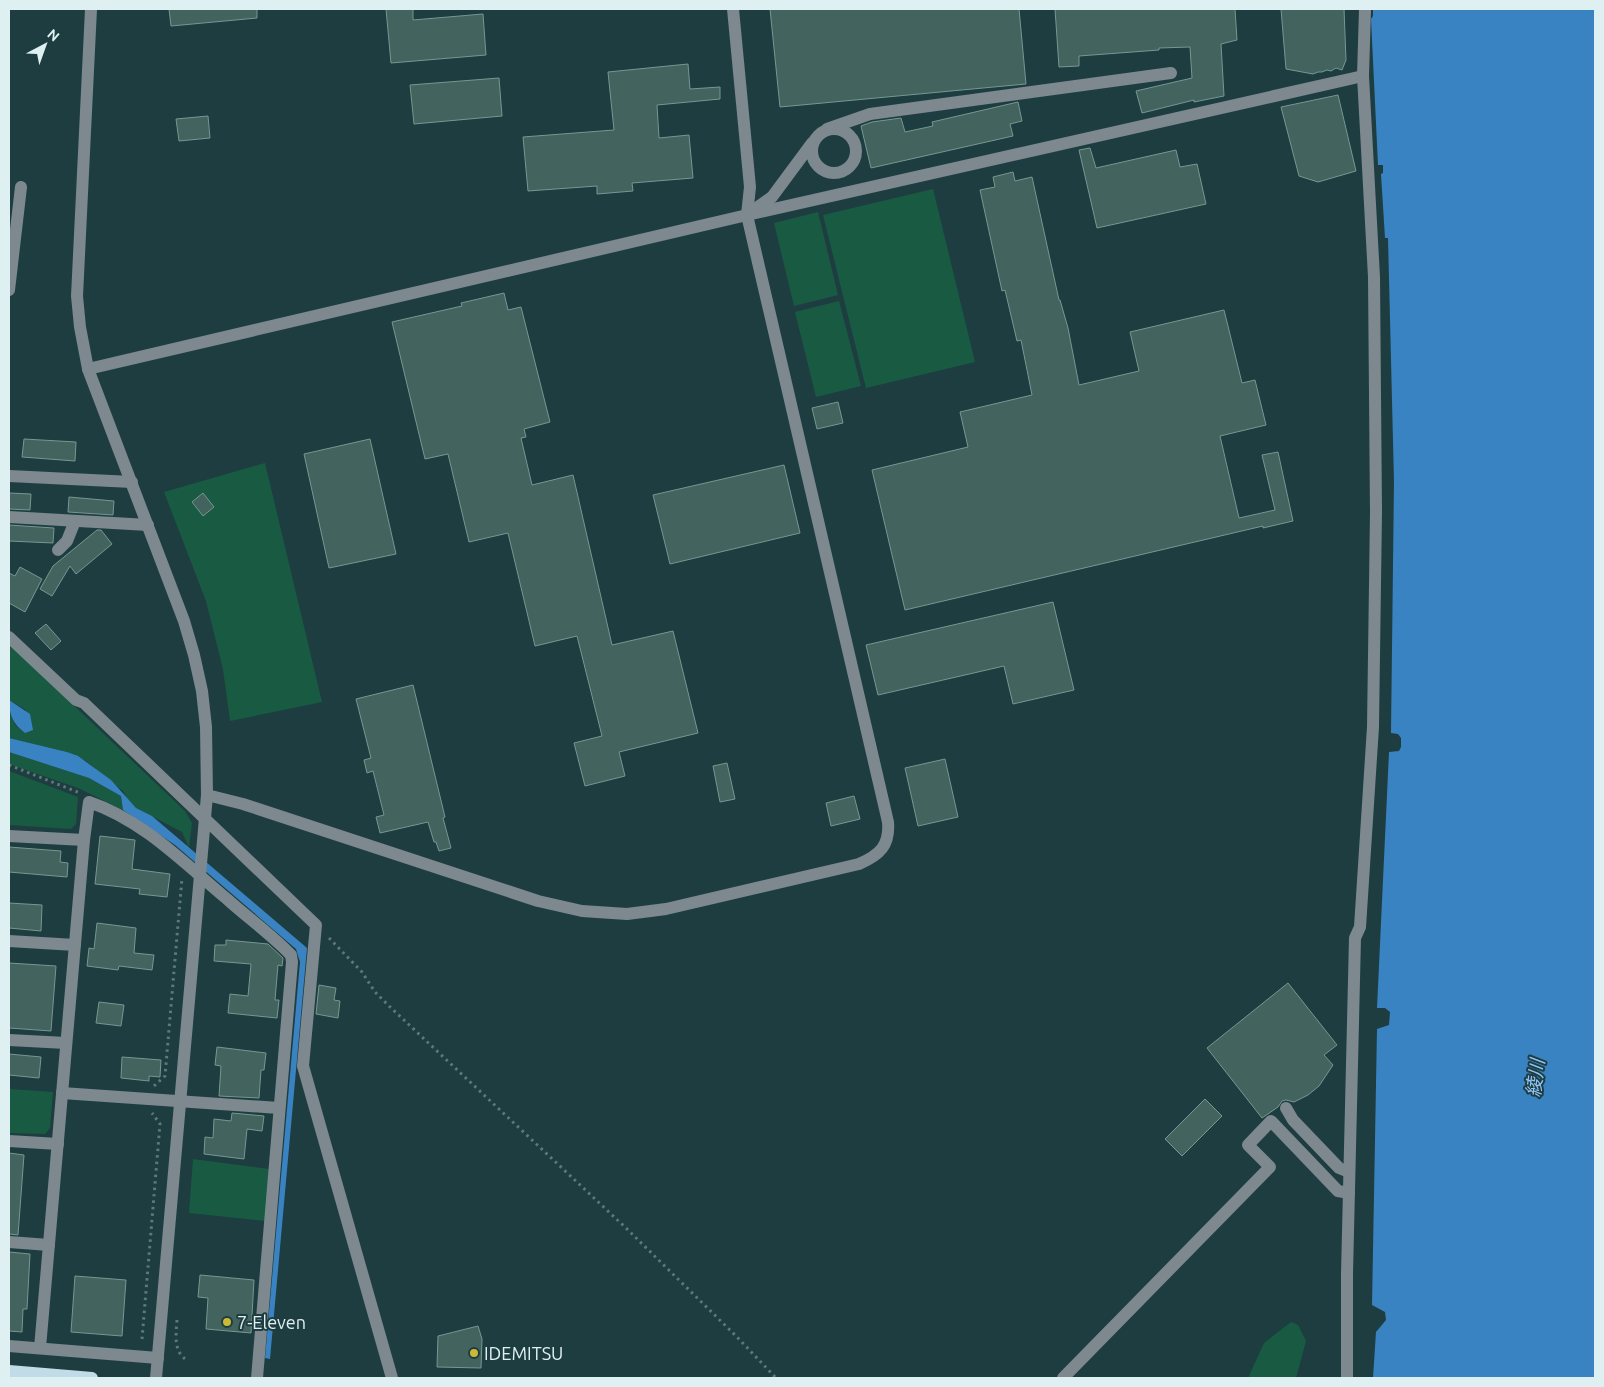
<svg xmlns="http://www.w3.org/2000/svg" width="1604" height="1387" font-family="Ubuntu,'Noto Sans JP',sans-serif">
<rect width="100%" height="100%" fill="#1e3d40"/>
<!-- green -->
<g fill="#185b42">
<path d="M933 189 975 362 866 388 823 215Z"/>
<path d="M818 212 838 295 794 306 774 223Z"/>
<path d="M839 301 861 386 816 397 795 312Z"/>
<path d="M265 463 322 702 230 721 223 669 206 601 164 492Z"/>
<path d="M10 645 185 811 192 823 189 848 182 832 136 808 129 802 123 791 86 761 67 752 9 738V712L16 726 25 733 26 710 9 700Z"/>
<path d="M9 752 89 778 121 796 123 810 78 788 9 764Z"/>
<path d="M9 771 78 797 76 824 71 829 9 825Z"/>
<path d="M9 1089 53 1092 50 1128 45 1134 9 1133Z"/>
<path d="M193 1159 269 1169 265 1221 189 1213Z"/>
<path d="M1291 1322 1298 1325 1306 1341 1296 1378H1248L1264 1343Z"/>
</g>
<!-- water -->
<g fill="#3a83c2">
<path d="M1373 9H1595V1378H1373L1376 1332 1386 1320 1385 1312 1372 1305 1377 1029 1389 1025 1390 1012 1385 1008H1377L1389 752 1399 751 1401 747V738L1398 734 1391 733 1394 481 1388 238H1385L1381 174 1383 173V165H1378L1371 19 1373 16Z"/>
<path d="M9 700 30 714 33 730 25 733C13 724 9 715 9 700Z"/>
<path d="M9 738 67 752 78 756 111 780 136 808 152 816 307 948 270 1359 265 1358 300 962 296 949 175 845 123 810 121 796 89 778 9 752Z"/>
</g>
<!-- building -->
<g fill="#43635e" stroke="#769792">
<path d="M169 9H257V18L171 26Z"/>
<path d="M386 9H413V20L483 14 486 55 391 63Z"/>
<path d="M770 9H1019L1026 84 780 107Z"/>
<path d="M1055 9H1235L1237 40 1221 44 1224 96 1194 102V100L1142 113 1136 91 1192 78 1190 47 1159 48V50L1079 56V66L1059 67Z"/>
<path d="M1281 9H1344L1346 60 1342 70 1336 68 1331 71 1327 70 1322 72H1318L1313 74 1286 69Z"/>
<path d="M688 64 690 89 720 87V99L657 105 659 138 689 135 693 178 632 183 633 191 597 194V186L528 191 523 137 614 130 608 72Z"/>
<path d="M499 78 502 116 414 124 410 85Z"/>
<path d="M1338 95 1356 171 1318 182 1299 176 1281 107Z"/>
<path d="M1018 102 1022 121 1010 124 1013 136 871 168 861 126 872 122 901 118 905 132 933 126 932 122Z"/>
<path d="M208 116 210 138 179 141 176 119Z"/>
<path d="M1090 148 1096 168 1176 150 1180 167 1197 164 1206 204 1097 228 1079 150Z"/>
<path d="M1013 172 1015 181 1032 177 1059 300H1060L1068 328 1079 385 1139 371 1130 332 1224 310 1242 383 1255 380 1266 425 1220 436 1239 518 1275 510 1262 455 1278 452 1293 521 1263 528V526L905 610 872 470 968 447 960 412 1032 395 1021 340 1017 341 1005 290 1002 291 980 190 995 187 993 177Z"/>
<path d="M504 293 508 310 521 307 550 422 524 429 526 437 521 438 532 485 573 475 612 645 673 631 698 733 619 752 625 776 585 786 574 743 602 736 577 636 535 646 508 533 469 542 448 454 425 459 392 322 462 306 461 303Z"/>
<path d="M838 402 843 423 817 429 812 408Z"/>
<path d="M24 439 76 442 75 461 22 457Z"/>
<path d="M370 439 396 554 329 568 304 454Z"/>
<path d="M784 465 800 533 670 564 653 495Z"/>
<path d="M9 493 31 494 30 510 9 509Z"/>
<path d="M203 493 214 507 203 516 192 502Z"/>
<path d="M69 497 114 501 113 515 68 512Z"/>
<path d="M9 525 54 528 53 543 9 541Z"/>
<path d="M97 530H101L112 544 76 574 70 566 52 596 40 589 53 566Z"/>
<path d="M20 567 42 579 25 612 9 603V573L15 576Z"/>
<path d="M1053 602 1074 690 1013 704 1004 666 878 695 866 645Z"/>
<path d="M46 624 61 641 51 650 35 633Z"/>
<path d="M413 685 445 817 443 818 451 848 439 851 436 842H434L428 822 380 833 376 817 384 815 373 771 367 773 364 760 371 758 356 699Z"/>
<path d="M945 759 958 817 918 826 905 768Z"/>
<path d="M727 763 735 799 720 802 713 766Z"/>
<path d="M854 796 860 819 831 826 826 803Z"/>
<path d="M100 836 135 840 132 869 170 874 167 897 139 894 140 889 95 884Z"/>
<path d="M9 847 61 851 60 862 68 863 67 877 9 872Z"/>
<path d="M9 903 42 905 41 931 9 928Z"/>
<path d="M97 923 136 928 134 953 154 955 152 970 119 966 118 970 87 966 89 948 94 949Z"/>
<path d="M226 940 268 944 283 958 282 966 278 965 275 1000H279L277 1018 228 1013 230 994 248 996 251 964 214 961 215 945H226Z"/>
<path d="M9 963 56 966 51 1031 9 1028Z"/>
<path d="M1288 983 1337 1045 1324 1055 1333 1065 1319 1086 1308 1095 1294 1102 1286 1100 1282 1101 1278 1107 1262 1118 1207 1048Z"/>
<path d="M319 985 336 988 334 1000 340 1001 338 1018 316 1014Z"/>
<path d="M99 1002 124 1005 121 1026 96 1023Z"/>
<path d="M217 1047 266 1053 264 1070H261L259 1098 219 1096 221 1066 215 1065Z"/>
<path d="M9 1054 41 1057 39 1078 9 1075Z"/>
<path d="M122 1057 161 1060 160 1077 149 1076V1081L121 1078Z"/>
<path d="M1205 1099 1222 1116 1182 1156 1165 1139Z"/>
<path d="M232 1113 264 1116 262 1131 247 1129 244 1159 204 1154 205 1137 213 1138 214 1119 231 1121Z"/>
<path d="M9 1153 24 1155 18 1235 9 1234Z"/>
<path d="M9 1252 30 1254 27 1309H23L22 1332 9 1331Z"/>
<path d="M200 1275 254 1280 251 1333 206 1329 208 1298 198 1297Z"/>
<path d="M75 1276 126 1280 122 1336 71 1332Z"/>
<path d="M478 1326 482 1339 481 1368 437 1367 438 1336Z"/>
</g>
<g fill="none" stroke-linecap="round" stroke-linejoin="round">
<!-- path -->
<g stroke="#5e787b" stroke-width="3" stroke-dasharray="2.5 4" stroke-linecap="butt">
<path d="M9 765 80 793"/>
<path d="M329 938 362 972 375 992 389 1006 626 1228 737 1337 776 1378"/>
<path d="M154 1086 165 1076 182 878"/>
<path d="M177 1320C176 1336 173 1352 188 1361"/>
<path d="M142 1339 160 1124 152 1113"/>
</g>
<!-- minor -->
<g stroke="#7d898f" stroke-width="12">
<path d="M91 9 77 296 80 327 88 369 184 621 194 655 202 691 206 727 207 795 156 1378"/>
<circle cx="834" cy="151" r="22"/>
<path d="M827 129 870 114 1171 73"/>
<path d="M751 212 772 197 812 143"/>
<path d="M9 290 21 187"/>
<path d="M88 369 747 215 1363 76"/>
<path d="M9 476 132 482"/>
<path d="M9 517 148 525"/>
<path d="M58 550 67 541 75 521"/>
<path d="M9 637 76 700 84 703 316 925 303 1066 392 1378"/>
<path d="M207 795 243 804 538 901 582 911 627 914 666 909 859 864C880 855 890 845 888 822L747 215 750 187 733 9"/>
<path d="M9 836 84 840"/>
<path d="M9 941 75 945"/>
<path d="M9 1040 66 1043"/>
<path d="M62 1093 279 1108"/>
<path d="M1286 1108 1293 1120 1339 1168 1349 1172"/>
<path d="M9 1141 58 1144"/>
<path d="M9 1242 49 1245"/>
<path d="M9 1346 158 1358"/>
<path d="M40 1348 84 840 89 802C143 820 185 864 227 899 248 918 272 935 291 955L292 962 257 1378"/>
<path d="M1063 1378 1270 1167 1248 1145 1271 1121 1338 1191 1349 1193"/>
<path d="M1347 1378V1274L1355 938 1360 927 1373 727 1376 512 1374 277 1363 76 1365 9"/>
</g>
<!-- major -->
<path stroke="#c2dce7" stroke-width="12" d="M9 1371 92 1378"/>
</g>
<!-- markers -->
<g fill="#ccb938" stroke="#1e3d40" stroke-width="2">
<circle cx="227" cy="1322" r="5"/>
<circle cx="474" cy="1353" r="5"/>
</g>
<g text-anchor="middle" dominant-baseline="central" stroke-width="4" stroke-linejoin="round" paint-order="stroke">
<!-- poi labels -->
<g font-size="18" fill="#def0f2" stroke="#1e3d40" text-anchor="start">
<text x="237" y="1322">7-Eleven</text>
<text x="484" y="1353">IDEMITSU</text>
</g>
<!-- water labels -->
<g font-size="19" font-style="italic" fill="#91c5f8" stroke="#1e3d40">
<text transform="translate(1535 1078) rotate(-83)">綾川</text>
</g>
</g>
<!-- border -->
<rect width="1604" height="1387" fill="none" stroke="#def0f2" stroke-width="20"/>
<!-- north arrow -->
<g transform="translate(45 45) rotate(41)" stroke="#1e3d40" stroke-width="4" paint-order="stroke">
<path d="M0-4L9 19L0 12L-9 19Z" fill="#def0f2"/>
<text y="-8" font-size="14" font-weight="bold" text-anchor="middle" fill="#def0f2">N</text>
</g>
</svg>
